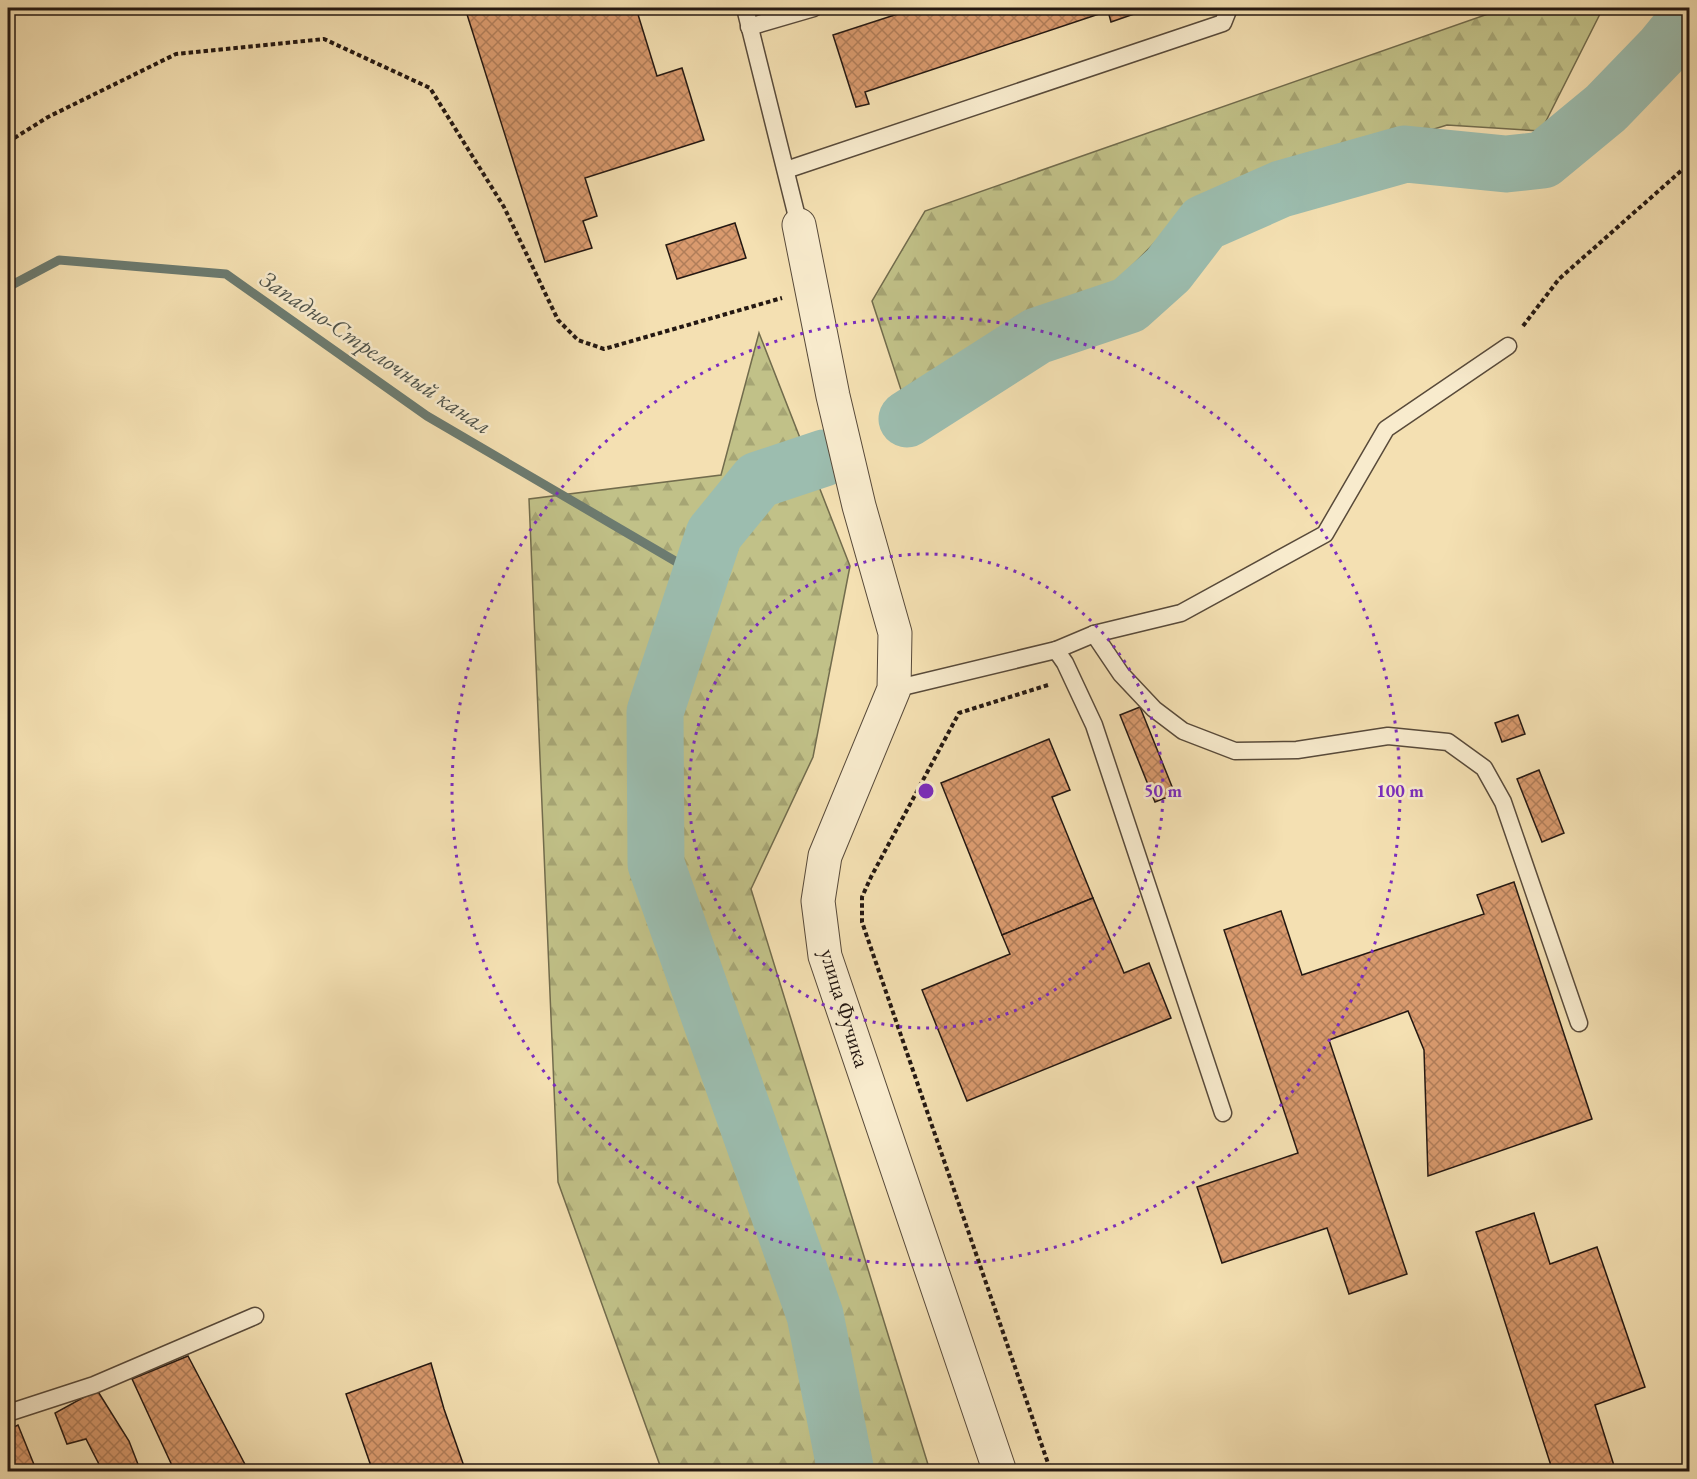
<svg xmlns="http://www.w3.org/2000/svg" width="1697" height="1479" font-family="'EB Garamond',serif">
<defs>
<pattern id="forest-firs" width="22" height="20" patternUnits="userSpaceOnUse" patternTransform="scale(1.5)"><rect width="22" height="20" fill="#c1c188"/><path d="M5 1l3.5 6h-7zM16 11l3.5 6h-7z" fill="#a6a574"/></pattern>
<pattern id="building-cross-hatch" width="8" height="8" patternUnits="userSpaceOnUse" patternTransform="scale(1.5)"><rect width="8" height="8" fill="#d99a6e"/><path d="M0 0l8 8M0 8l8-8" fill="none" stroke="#b07d59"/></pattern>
</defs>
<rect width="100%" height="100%" fill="#f4e0b2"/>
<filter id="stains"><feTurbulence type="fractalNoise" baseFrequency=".00333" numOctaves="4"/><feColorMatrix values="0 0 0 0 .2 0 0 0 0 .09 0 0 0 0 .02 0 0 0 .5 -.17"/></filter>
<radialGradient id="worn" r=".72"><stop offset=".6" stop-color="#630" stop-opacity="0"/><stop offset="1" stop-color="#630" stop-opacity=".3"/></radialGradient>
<!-- forest -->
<g fill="url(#forest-firs)" stroke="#726c4d" stroke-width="1.5">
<path d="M1505 8H1603L1541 131 1447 125 1340 158 1181 216 1113 285 904 399 872 301 925 211Z"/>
<path d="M759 333 850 566 813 757 751 889 930 1471H662L558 1182 529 499 721 475Z"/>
</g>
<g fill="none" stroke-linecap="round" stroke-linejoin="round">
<!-- stream -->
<path stroke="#6c7b70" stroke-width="9" d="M8 287 59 260 226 274 427 416 699 575"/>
<!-- river -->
<g stroke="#9cbdaf" stroke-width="57">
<path d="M907 419 1037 336 1129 305 1168 270 1204 223 1281 189 1405 154 1506 164 1543 160 1606 108 1663 49 1690 16"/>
<path d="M824 458 758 480 714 534 655 712 656 864 815 1315 846 1472"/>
</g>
</g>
<!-- building -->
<g fill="url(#building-cross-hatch)" stroke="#241812" stroke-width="1.5">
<path d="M465 8H636L657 76 682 68 704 140 585 178 597 216 583 221 592 248 545 262Z"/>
<path d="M916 8H1132L1134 14 1111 22 1108 11 865 92 869 104 856 107 833 35Z"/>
<path d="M735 223 746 258 677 279 666 245Z"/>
<path d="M1140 707 1175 794 1155 802 1120 715Z"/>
<path d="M1518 715 1525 734 1502 742 1495 723Z"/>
<path d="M1049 739 1070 790 1052 797 1093 898 1002 935 941 783Z"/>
<path d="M1539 770 1564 833 1542 842 1517 779Z"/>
<path d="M1514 882 1592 1119 1428 1176 1424 1050 1408 1011 1329 1040 1407 1274 1349 1294 1327 1228 1222 1263 1197 1187 1298 1153 1224 930 1281 911 1302 975 1484 914 1477 895Z"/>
<path d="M1093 898 1124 973 1149 963 1171 1018 967 1101 922 990 1010 954 1002 935Z"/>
<path d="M1534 1213 1550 1264 1597 1247 1645 1387 1595 1405 1616 1472H1553L1476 1232Z"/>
<path d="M188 1356 249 1472H175L132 1379Z"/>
<path d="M431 1363 444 1409 466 1472H373L346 1394Z"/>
<path d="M97 1390 129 1441 141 1472H103L86 1439 67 1444 55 1413Z"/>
<path d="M18 1425 37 1472H8V1430Z"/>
</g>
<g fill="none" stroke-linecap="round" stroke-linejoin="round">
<defs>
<g id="service">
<path d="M745 8 799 225"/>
<path d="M749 27 814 8"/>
<path d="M786 170 1223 23 1229 8"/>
<path d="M1094 634 1121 674 1154 709 1183 731 1235 751 1297 750 1388 736 1448 742 1484 768 1503 802 1579 1023"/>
<path d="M1056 650 1094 634 1181 613 1325 534 1386 429 1508 346"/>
<path d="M894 689 1056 650 1065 663 1094 725 1223 1113"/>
<path d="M8 1413 94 1385 255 1316"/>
</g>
<path id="minor" d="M799 225 833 396 859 506 895 633 894 689 825 856 818 901 825 956 1000 1472"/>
</defs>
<!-- service casing -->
<use href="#service" stroke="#584a3a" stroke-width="19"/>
<!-- minor casing -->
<use href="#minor" stroke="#584a3a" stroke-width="35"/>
<!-- path -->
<g stroke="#241812" stroke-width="4" stroke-dasharray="4.5 3" stroke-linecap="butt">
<path d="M8 142 48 117 176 54 324 39 430 88 504 207 558 320 578 340 604 349 782 298"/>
<path d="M1523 326 1559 279 1690 163"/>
<path d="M1048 685 959 713 871 877 862 897V922L1051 1472"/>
</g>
<!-- service -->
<use href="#service" stroke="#f8ebcd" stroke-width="16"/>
<!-- minor -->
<use href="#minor" stroke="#f8ebcd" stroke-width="33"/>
</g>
<!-- distance rings -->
<g fill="none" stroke="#7b2cbf" stroke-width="3" stroke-dasharray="3 6">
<circle cx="926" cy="791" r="237"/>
<circle cx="926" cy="791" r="474"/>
</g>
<g text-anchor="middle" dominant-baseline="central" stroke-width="5" stroke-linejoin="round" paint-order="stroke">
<!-- street labels -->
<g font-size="22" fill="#241812" stroke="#f8ebcd">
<text transform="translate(845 1008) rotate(73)">улица Фучика</text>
</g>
<!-- water labels -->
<g font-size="24" font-style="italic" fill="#4e5249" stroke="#f8ebcd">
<text transform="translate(376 352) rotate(34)">Западно-Стрелочный канал</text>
</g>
</g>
<circle cx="926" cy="791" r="9" fill="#7b2cbf" stroke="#f8ebcd" stroke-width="3"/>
<g font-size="18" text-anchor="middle" font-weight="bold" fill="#7b2cbf" stroke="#f8ebcd" stroke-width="5" stroke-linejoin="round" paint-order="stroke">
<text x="1163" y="797">50 m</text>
<text x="1400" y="797">100 m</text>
</g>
<!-- margin -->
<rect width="1697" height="1479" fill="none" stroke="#f4e0b2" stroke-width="30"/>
<rect x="9" y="9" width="1679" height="1461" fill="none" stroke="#241812" stroke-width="3"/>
<rect x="15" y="15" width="1667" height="1449" fill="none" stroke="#241812" stroke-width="1.5"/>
<rect width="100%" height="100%" filter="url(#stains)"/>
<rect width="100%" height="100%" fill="url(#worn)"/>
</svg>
